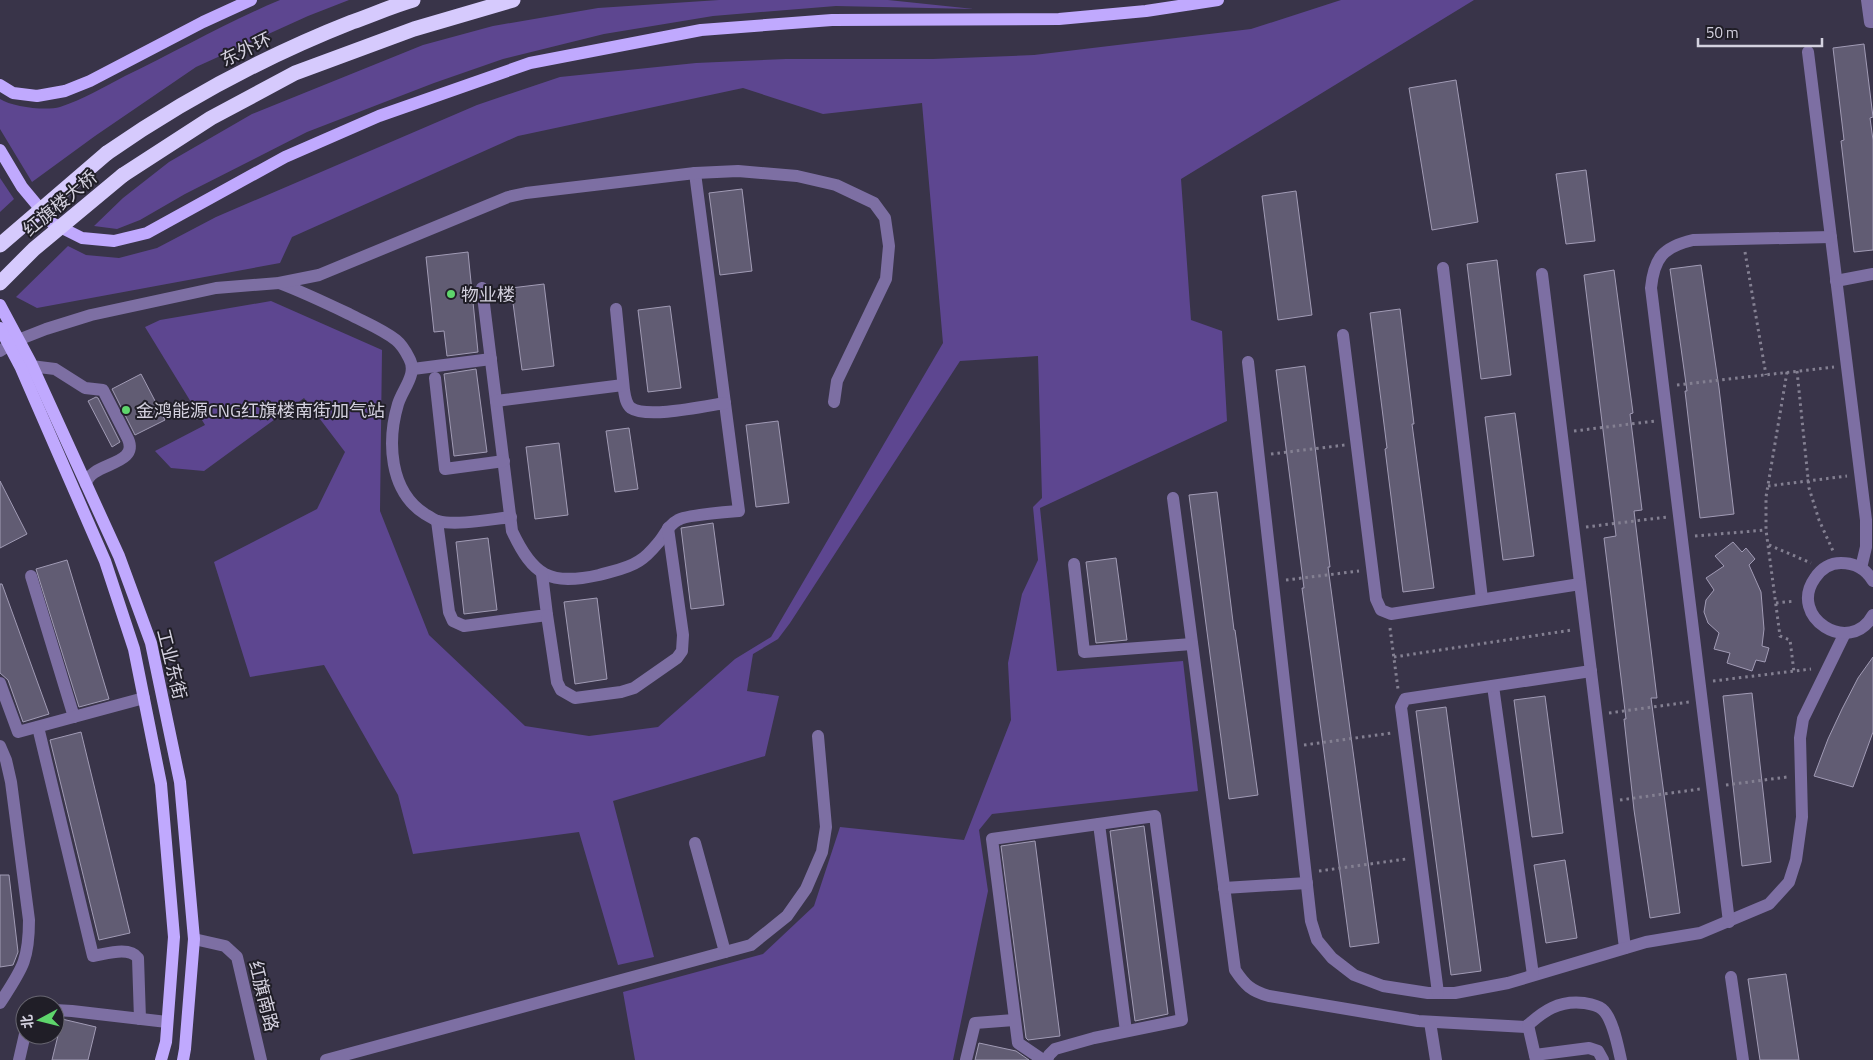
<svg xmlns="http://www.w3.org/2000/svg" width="1873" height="1060" font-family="'Titillium Web','Noto Sans SC',sans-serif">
<rect width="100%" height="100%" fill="#393449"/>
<!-- green -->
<g fill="#5d4690">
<path d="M280 0H349L308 16 196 67 95 136 32 182 0 129V99C12 107 46 111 60 107 82 100 104 87 125 76 177 51 227 22 280 0Z"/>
<path d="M719 0H888L974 9 836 6 713 16 604 34 503 59 434 83 307 132 185 194 140 220 117 229 94 226 123 198 169 162 252 114 423 45 493 26 598 8Z"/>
<path d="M1341 0H1474L1181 179 1191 320 1222 331 1227 421 1040 508 1057 671 1183 661 1198 791 992 814 979 830 988 891 953 1060H635L623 992 763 954 814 906 840 827 964 840 1011 720 1008 663 1022 594 1038 560 1033 507 1042 498 1038 356 960 361 790 623 778 639 753 654 747 691 779 696 765 756 613 801 654 957 618 965 579 832 413 854 398 795 324 665 250 677 214 562 317 509 345 452 304 398 204 471 171 468 155 451 205 425 145 327 160 320 271 301 382 350 380 511 429 635 525 726 589 736 658 727 735 659 771 637 943 343 922 103 823 114 743 88 518 136 292 237 280 263 37 308 16 297 68 246 86 255 119 258 157 248 216 217 477 105 560 77 696 63 786 59H933L1034 55 1251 29Z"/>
<path d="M0 178 14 199 0 212Z"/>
</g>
<!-- building -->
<g fill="#615c73" stroke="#a19bb5">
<path d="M1864 44 1873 117 1870 118 1873 140V250L1854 252 1841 141 1844 140 1833 48Z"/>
<path d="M1456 80 1478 222 1432 230 1409 88Z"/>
<path d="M1586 170 1595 241 1566 244 1556 174Z"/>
<path d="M742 189 752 271 720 275 709 193Z"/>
<path d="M1296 191 1312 315 1278 320 1262 196Z"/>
<path d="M468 252 478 352 447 356 444 331 434 332 426 257Z"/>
<path d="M1497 260 1511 375 1481 379 1467 264Z"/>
<path d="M1701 265 1719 388 1734 514 1700 518 1685 391H1687L1670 269Z"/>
<path d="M1614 270 1633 413 1630 414 1642 510 1634 511 1657 698H1651L1680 913 1650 918 1634 810 1624 719H1626L1604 538 1616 536 1584 275Z"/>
<path d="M544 284 554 366 522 370 511 288Z"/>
<path d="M670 306 681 388 648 392 638 310Z"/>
<path d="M1400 309 1414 424H1412L1434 588 1403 592 1385 449 1387 448 1370 313Z"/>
<path d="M1305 366 1330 567H1328L1379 943 1350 947 1302 588H1304L1276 370Z"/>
<path d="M476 369 487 452 454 456 444 374Z"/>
<path d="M141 374 165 420 135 435 112 389Z"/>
<path d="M96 397 98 398 120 442 112 447 88 401Z"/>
<path d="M1515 413 1534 556 1503 560 1485 417Z"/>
<path d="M778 421 789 503 756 507 746 425Z"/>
<path d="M629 428 638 489 615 492 606 431Z"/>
<path d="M559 443 568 515 535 519 526 447Z"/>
<path d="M0 481 27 534 0 548Z"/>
<path d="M1217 492 1234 630H1235L1258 795 1229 799 1189 495Z"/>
<path d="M713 523 724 605 691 609 681 528Z"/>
<path d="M488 538 497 610 464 614 456 542Z"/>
<path d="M1733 542 1742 552 1746 548 1755 559 1749 565 1761 592 1764 629 1762 646 1769 648 1765 662 1756 660 1752 671 1727 663 1730 653 1714 649 1719 633 1708 623 1704 612 1706 600 1714 590 1706 578 1724 566 1715 556Z"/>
<path d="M1116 558 1127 640 1096 643 1086 562Z"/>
<path d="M67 560 109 699 79 707 36 569Z"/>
<path d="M0 584H2L49 714 23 722 8 680 0 673Z"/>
<path d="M597 598 607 679 575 684 564 602Z"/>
<path d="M1873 657V732L1853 787 1814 776 1828 739 1842 709 1858 678Z"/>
<path d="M1752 693 1771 862 1742 866 1723 696Z"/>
<path d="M1545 696 1563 833 1532 837 1514 700Z"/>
<path d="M1446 707 1481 971 1451 975 1416 711Z"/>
<path d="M81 732 130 933 99 940 50 740Z"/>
<path d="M1144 826 1168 1014 1135 1021 1110 831Z"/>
<path d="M1035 841 1060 1036 1028 1040 1026 1038 1001 846Z"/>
<path d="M1565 860 1577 938 1546 943 1534 865Z"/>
<path d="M0 875H9L18 952 13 965 0 967Z"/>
<path d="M1786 974 1799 1060H1760L1748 979Z"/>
<path d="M62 1019 96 1027 88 1060H52Z"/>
<path d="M979 1043 1016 1051 1029 1060H975Z"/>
</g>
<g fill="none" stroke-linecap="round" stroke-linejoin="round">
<!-- path -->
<g stroke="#848092" stroke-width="3" stroke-dasharray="2.5 4" stroke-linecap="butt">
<path d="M1745 252 1766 375"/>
<path d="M1797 371 1809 488 1819 520 1833 551"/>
<path d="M1787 372 1766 497V530L1780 636 1790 640 1794 672"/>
<path d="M1677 385 1834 367"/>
<path d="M1574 431 1655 421"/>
<path d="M1271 454 1345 445"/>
<path d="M1768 486 1847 476"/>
<path d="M1586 527 1667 517"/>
<path d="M1695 536 1766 530"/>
<path d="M1769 545 1811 563"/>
<path d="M1286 580 1359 571"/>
<path d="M1776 603 1795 601"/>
<path d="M1390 628 1398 689"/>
<path d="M1394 657 1572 630"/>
<path d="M1713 681 1811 669"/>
<path d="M1609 713 1689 702"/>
<path d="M1304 745 1392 733"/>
<path d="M1726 785 1787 777"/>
<path d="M1620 800 1700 789"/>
<path d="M1319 871 1406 859"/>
</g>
<!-- minor -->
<g stroke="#7d6fa3" stroke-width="12">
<path d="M1867 0 1870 22H1873"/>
<path d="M1808 52 1866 520V547L1861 568"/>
<path d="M1443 268 1482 599"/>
<path d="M1542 274 1625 948"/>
<path d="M1836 281 1873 274"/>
<path d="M279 283C303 292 326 303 349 314 364 322 382 329 396 340 401 344 406 352 409 358 418 374 403 388 398 404 387 441 389 491 425 514 429 516 434 520 438 521 456 526 492 519 511 517"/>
<path d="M482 288 512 531C533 576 550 586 599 575 613 571 627 569 639 561 646 557 653 549 658 543 665 535 668 525 678 520 685 515 727 512 739 511L695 173"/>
<path d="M616 309 624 390C625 397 626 404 631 408 647 419 705 406 725 403"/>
<path d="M1343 335 1376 599 1381 610 1391 614 1580 584"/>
<path d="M0 351 18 340 46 329 91 315 216 288 279 283 319 275 508 197 526 193 695 173 738 171 797 176 836 185 874 203 885 218 889 246 886 279 837 381 834 402"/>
<path d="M1248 362 1311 921 1317 940 1332 958 1354 975 1383 986 1428 993H1455L1508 983 1646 942 1700 933 1769 904 1789 882 1796 860 1802 817 1800 738 1803 719 1845 633"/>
<path d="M31 366 55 369 85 388 103 390 128 439C140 466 90 462 86 484"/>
<path d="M413 369 491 359"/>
<path d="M435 378 445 469 504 461"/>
<path d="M496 401 623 385"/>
<path d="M1173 498 1235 970C1245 985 1251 991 1269 996L1418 1021 1526 1027C1543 1011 1559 1000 1584 1003 1590 1004 1597 1005 1602 1009 1613 1018 1618 1047 1621 1060"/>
<path d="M437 521 449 612 453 621 464 626 547 615 542 574"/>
<path d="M1074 564 1084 652 1192 644"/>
<path d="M31 576 74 717"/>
<path d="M1873 581C1866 569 1855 563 1841 563 1830 563 1821 569 1815 578 1787 617 1850 657 1873 615"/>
<path d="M547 615 557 682 561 690 575 698 621 692 634 688 677 658 682 651 683 635 668 528"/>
<path d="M0 683 18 732 144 698"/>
<path d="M1493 686 1533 975"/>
<path d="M38 727 93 956C106 954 129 946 138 958L140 1019"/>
<path d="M0 746 6 760 11 782 29 920C29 961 22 969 0 1003"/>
<path d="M1099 824 1126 1031"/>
<path d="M695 843 725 952"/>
<path d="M1224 888 1307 883"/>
<path d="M1729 922 1651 288C1654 258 1663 247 1693 240L1831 237"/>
<path d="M194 939 225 946 237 957 261 1060"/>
<path d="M1731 977 1743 1060"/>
<path d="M1438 993 1401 707 1405 699 1591 671"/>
<path d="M55 1010 72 1011 167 1022"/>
<path d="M1430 1022 1436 1060"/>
<path d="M1528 1025 1536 1060"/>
<path d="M1535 1055 1589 1048 1598 1051 1603 1060"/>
<path d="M19 1060 25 1034"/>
<path d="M326 1060 751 945 787 916 806 889 822 852 826 827 818 736"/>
<path d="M966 1060 975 1023 1014 1020"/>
<path d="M1043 1060 1018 1043 992 839 1155 816 1182 1020 1094 1038 1055 1049 1049 1055 1047 1060"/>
</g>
<!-- major -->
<g stroke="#c0a9fe" stroke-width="12">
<path d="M0 85 13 93 37 96 65 91 90 81 203 22 251 0"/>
<path d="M0 150 22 187 52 223 82 238 114 241 147 233 285 157 379 116 530 63 701 30 832 20 1059 19 1146 11 1218 0"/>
<path d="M0 305 30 361 119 556 151 643 180 782 194 939 185 1049 183 1060"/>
<path d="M0 328 21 368 105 561 134 649 161 784 174 937 166 1042 161 1060"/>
</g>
<!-- highway -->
<g stroke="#d6cafd" stroke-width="15">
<path d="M107 153C185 99 263 57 352 22 372 15 392 6 413 0"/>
<path d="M123 175 211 118 295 73 414 29 513 0"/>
</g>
<!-- highway-bridge -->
<g stroke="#d6cafd" stroke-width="15">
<path d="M0 245 107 153"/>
<path d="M0 283 34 249 123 175"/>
</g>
</g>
<!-- markers -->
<g fill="#5ed56c" stroke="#201e27" stroke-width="2">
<circle cx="451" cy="294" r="5"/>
<circle cx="126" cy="410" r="5"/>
</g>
<g text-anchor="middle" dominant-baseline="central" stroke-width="4" stroke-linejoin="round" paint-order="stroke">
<!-- street labels -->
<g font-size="18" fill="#d4d1df" stroke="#201e27">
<text transform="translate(246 49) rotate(-26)">东外环</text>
<text transform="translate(60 203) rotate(-40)">红旗楼大桥</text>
<text transform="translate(172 664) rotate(76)">工业东街</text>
<text transform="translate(264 996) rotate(76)">红旗南路</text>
</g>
<!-- poi labels -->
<g font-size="18" fill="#d4d1df" stroke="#201e27" text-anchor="start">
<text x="461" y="294">物业楼</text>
<text x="136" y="410">金鸿能源CNG红旗楼南街加气站</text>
</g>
</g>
<!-- north arrow -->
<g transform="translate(40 1020) rotate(263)"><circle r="24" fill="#201e27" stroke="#686671"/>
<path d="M0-4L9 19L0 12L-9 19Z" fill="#5ed56c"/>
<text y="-8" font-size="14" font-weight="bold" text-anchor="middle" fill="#d4d1df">北</text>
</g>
<!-- scale -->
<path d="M1698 38v8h124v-8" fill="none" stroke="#d4d1df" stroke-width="2.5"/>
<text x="1706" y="38" font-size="15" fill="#d4d1df" stroke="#201e27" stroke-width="4" paint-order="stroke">50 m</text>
</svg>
